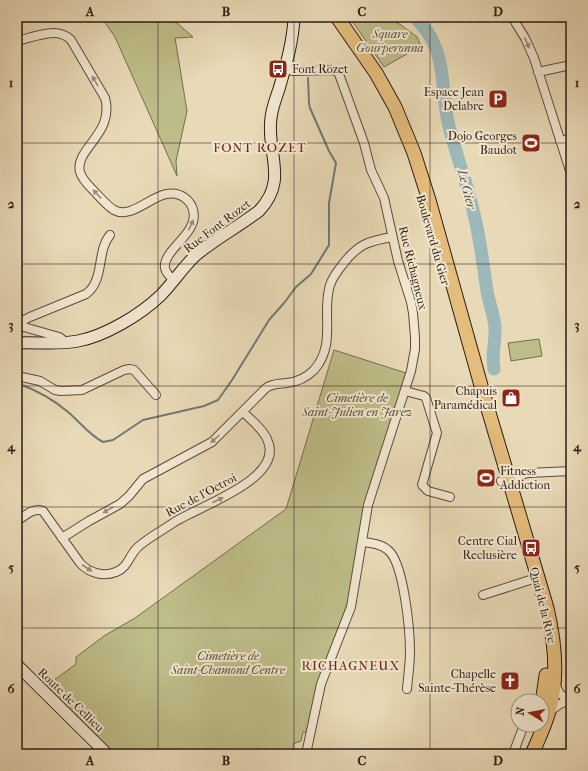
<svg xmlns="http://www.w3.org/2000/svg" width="588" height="771" font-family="'IM FELL French Canon',serif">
<rect width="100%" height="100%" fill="#e9dab7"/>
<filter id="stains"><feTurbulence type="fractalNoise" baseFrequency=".005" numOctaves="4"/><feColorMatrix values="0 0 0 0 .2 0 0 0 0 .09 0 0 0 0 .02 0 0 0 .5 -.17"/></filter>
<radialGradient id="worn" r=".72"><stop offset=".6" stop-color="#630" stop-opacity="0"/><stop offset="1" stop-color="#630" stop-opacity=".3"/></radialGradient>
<!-- green -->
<g fill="#bebd89" stroke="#766c4e">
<path d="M101 17H170L193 37 175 38 187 111 176 161 177 176 115 37Z"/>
<path d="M351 17H386L401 25 417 37 421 46 384 67 350 18Z"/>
<path d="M539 339 542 356 511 361 508 343Z"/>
<path d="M334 350 406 373 364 509 353 589 317 684 308 732H303L301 741 293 744 294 747 293 748 295 754H115L46 686 76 664V657L104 636 135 618 286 509Z"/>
</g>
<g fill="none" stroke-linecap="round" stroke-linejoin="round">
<!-- stream -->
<path stroke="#717977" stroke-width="2" d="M17 383C36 390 53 399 68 412 80 422 89 435 103 442L113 440 143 420 204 406 218 400 232 380 269 320 284 303 296 287 311 274 329 245V203L336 163 329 151 310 108 309 103 308 78"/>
<!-- river -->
<path stroke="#9db8ba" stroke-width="13" d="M415 17C423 26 430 33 434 44 445 69 442 96 448 122 455 152 466 180 473 210 480 237 483 264 487 291 489 303 494 315 495 327 496 341 491 355 494 369"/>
<defs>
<g id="street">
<path d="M512 17 525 38 534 58 571 174"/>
<path d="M17 41C34 37 57 26 71 40L105 98C115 134 74 149 80 172 82 179 87 184 92 189 99 196 106 205 114 210 136 222 161 180 185 198 189 201 192 206 193 210 200 233 162 250 165 268 166 273 170 277 174 280"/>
<path d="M285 69 294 71 333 70 337 72 339 74 364 143 371 170 384 198 398 261 411 302 413 313 415 337V349L411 371 368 505 351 607 321 684 306 754"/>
<path d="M538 72 571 65"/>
<path d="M560 141 571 139"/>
<path d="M63 343 62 339 59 337 24 327 22 323 24 320 30 317 86 294C105 280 96 252 110 235"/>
<path d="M17 376 40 381 55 390 61 391 82 390 124 370 130 369 134 370 156 395"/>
<path d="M405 391 424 396 426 398 437 433 422 485 428 491 450 497"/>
<path d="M501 481 528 473 571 471"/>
<path d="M17 521C25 516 33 507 43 511L80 563C89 573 103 577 116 572 127 568 129 557 136 549 143 541 163 530 173 523 196 507 287 479 267 439 262 428 251 420 243 412"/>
<path d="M62 538 89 521 120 504 129 496 143 479 212 442 266 388C273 383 279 384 287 383 297 382 307 377 314 370 337 344 321 313 330 285 333 277 338 270 343 264 358 244 369 241 392 237"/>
<path d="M362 542C371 543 381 544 388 550 404 563 410 631 410 652 410 664 408 677 407 689"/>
<path d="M483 595 530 580"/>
<path d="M555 684 560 694 571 701"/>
<path d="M549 712 560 704 569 700"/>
<path d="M513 754 524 725"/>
</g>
<g id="secondary">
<path d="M17 343C37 342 58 345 78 341 105 336 140 315 160 296 173 283 183 267 196 255 214 240 239 226 259 211 289 179 266 154 271 118 272 108 276 98 279 89 286 65 293 42 294 17"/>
<path d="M17 665 107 754"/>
</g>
<g id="primary">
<path d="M337 17 376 73 395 107 414 153 429 200 482 389 547 608C555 642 559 678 549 711 545 726 538 740 532 754"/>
<path d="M542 704 546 675"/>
</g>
</defs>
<!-- street casing -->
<use href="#street" stroke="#5e4b3b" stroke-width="10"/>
<!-- secondary casing -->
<use href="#secondary" stroke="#2f1b12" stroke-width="13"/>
<!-- primary casing -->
<use href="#primary" stroke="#2f1b12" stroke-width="15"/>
<!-- street -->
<use href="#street" stroke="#f1e7d0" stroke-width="8"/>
<!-- secondary -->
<use href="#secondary" stroke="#f1e7d0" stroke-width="11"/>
<!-- primary -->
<use href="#primary" stroke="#e4bd7c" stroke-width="13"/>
</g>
<!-- one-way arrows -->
<defs><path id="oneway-solid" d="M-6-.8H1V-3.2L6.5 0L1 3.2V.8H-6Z"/></defs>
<g fill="#9a8b7a">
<use href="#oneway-solid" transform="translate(527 43) rotate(66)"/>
<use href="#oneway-solid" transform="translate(95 81) rotate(-120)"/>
<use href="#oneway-solid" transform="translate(97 194) rotate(-133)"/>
<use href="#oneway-solid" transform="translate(191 225) rotate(-65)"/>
<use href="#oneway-solid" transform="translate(215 439) rotate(138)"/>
<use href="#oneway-solid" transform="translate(218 500) rotate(-25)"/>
<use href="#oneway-solid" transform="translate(108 510) rotate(151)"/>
<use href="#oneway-solid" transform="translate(87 568) rotate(33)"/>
</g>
<!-- grid -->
<path fill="none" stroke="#2f1b12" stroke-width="1" stroke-opacity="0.55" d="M158 17V754M294 17V754M430 17V754M17 143H571M17 264H571M17 386H571M17 507H571M17 628H571"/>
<!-- icons -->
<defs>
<symbol id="bus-square" viewBox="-11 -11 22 22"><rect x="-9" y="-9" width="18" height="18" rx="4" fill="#8f2418" stroke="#f1e7d0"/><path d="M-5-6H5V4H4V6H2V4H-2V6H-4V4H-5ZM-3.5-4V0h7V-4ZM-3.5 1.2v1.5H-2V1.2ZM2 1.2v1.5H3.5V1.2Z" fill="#fff"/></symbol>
<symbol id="parking-square" viewBox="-11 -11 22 22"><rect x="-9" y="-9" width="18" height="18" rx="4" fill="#8f2418" stroke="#f1e7d0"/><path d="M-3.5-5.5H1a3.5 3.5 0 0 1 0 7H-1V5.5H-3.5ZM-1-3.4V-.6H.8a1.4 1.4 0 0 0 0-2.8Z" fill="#fff"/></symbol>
<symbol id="stadium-square" viewBox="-11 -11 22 22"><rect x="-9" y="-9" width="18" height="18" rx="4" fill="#8f2418" stroke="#f1e7d0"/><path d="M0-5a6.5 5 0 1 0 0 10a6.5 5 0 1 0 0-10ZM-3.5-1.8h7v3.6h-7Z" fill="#fff"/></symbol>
<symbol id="shop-square" viewBox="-11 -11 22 22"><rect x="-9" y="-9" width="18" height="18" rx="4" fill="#8f2418" stroke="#f1e7d0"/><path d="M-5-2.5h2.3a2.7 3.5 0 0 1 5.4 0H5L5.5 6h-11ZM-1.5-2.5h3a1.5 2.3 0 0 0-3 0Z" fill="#fff"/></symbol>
<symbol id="church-square" viewBox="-11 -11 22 22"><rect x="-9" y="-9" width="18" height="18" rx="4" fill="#8f2418" stroke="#f1e7d0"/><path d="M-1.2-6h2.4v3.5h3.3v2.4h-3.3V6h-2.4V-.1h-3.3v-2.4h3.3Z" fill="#fff"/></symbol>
</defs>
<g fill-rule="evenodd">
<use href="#bus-square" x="267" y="58" width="22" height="22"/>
<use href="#parking-square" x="487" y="88" width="22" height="22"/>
<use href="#stadium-square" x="520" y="132" width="22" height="22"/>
<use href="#shop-square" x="500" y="387" width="22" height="22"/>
<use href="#stadium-square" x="475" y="467" width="22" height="22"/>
<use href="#bus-square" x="520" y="537" width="22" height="22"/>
<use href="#church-square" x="499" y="670" width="22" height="22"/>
</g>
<g text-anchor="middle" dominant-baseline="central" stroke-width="4" stroke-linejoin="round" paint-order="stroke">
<!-- park labels -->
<g font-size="12" font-style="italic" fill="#5a4c36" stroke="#f1e7d0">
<text x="390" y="34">Square<tspan x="390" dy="14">Gourperonna</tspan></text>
<text x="357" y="398">Cimetière de<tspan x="357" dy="14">Saint-Julien en Jarez</tspan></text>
<text x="228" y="656">Cimetière de<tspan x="228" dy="14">Saint-Chamond Centre</tspan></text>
</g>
<!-- poi labels -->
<g font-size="12" fill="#2f1b12" stroke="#f1e7d0" text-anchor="end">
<text x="292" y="69" text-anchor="start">Font Rozet</text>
<text x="484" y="92">Espace Jean<tspan x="484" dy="14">Delabre</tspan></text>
<text x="517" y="136">Dojo Georges<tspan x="517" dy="14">Baudot</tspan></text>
<text x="497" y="391">Chapuis<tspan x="497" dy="14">Paramédical</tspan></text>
<text x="500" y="471" text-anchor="start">Fitness<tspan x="500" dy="14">Addiction</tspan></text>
<text x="517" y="541">Centre Cial<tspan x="517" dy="14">Reclusière</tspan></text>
<text x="496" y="674">Chapelle<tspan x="496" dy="14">Sainte-Thérèse</tspan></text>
</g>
<!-- street labels -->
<g font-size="12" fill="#2f1b12" stroke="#f1e7d0">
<text transform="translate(217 226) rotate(-37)">Rue Font Rozet</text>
<text transform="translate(433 240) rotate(74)">Boulevard du Gier</text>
<text transform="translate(413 268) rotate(76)">Rue Richagneux</text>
<text transform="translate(201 495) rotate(-28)">Rue de l'Octroi</text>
<text transform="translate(543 605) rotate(76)">Quai de la Rive</text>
<text transform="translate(71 700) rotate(44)">Route de Cellieu</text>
</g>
<!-- neighbourhood labels -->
<g font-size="13" letter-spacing="1" fill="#7a1f14" stroke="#f1e7d0">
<text x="260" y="147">FONT ROZET</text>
<text x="351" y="665">RICHAGNEUX</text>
</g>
<!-- water labels -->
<g font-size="13" font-style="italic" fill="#504a44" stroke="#f1e7d0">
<text transform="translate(467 189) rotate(75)">Le Gier</text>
</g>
</g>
<!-- margin -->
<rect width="588" height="771" fill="none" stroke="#e9dab7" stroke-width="44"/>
<!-- north arrow -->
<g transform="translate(530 713) rotate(280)"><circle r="19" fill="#f1e7d0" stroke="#a39584"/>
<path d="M0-3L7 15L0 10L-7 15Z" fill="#8f2418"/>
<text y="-6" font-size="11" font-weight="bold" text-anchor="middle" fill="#2f1b12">N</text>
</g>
<rect x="22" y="22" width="544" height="727" fill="none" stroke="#2f1b12" stroke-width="1.5"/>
<g font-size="13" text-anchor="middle" font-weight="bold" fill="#2f1b12">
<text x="90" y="16">A</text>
<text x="226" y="16">B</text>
<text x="362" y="16">C</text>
<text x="498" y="16">D</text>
<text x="11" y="87">1</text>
<text x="577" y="87">1</text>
<text x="11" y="208">2</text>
<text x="577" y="208">2</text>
<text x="11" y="329">3</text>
<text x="577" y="329">3</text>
<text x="11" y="451">4</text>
<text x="577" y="451">4</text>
<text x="11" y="572">5</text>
<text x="577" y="572">5</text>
<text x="11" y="693">6</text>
<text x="577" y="693">6</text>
<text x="90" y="765">A</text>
<text x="226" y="765">B</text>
<text x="362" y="765">C</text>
<text x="498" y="765">D</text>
</g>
<rect width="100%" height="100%" filter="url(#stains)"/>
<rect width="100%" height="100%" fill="url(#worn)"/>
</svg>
